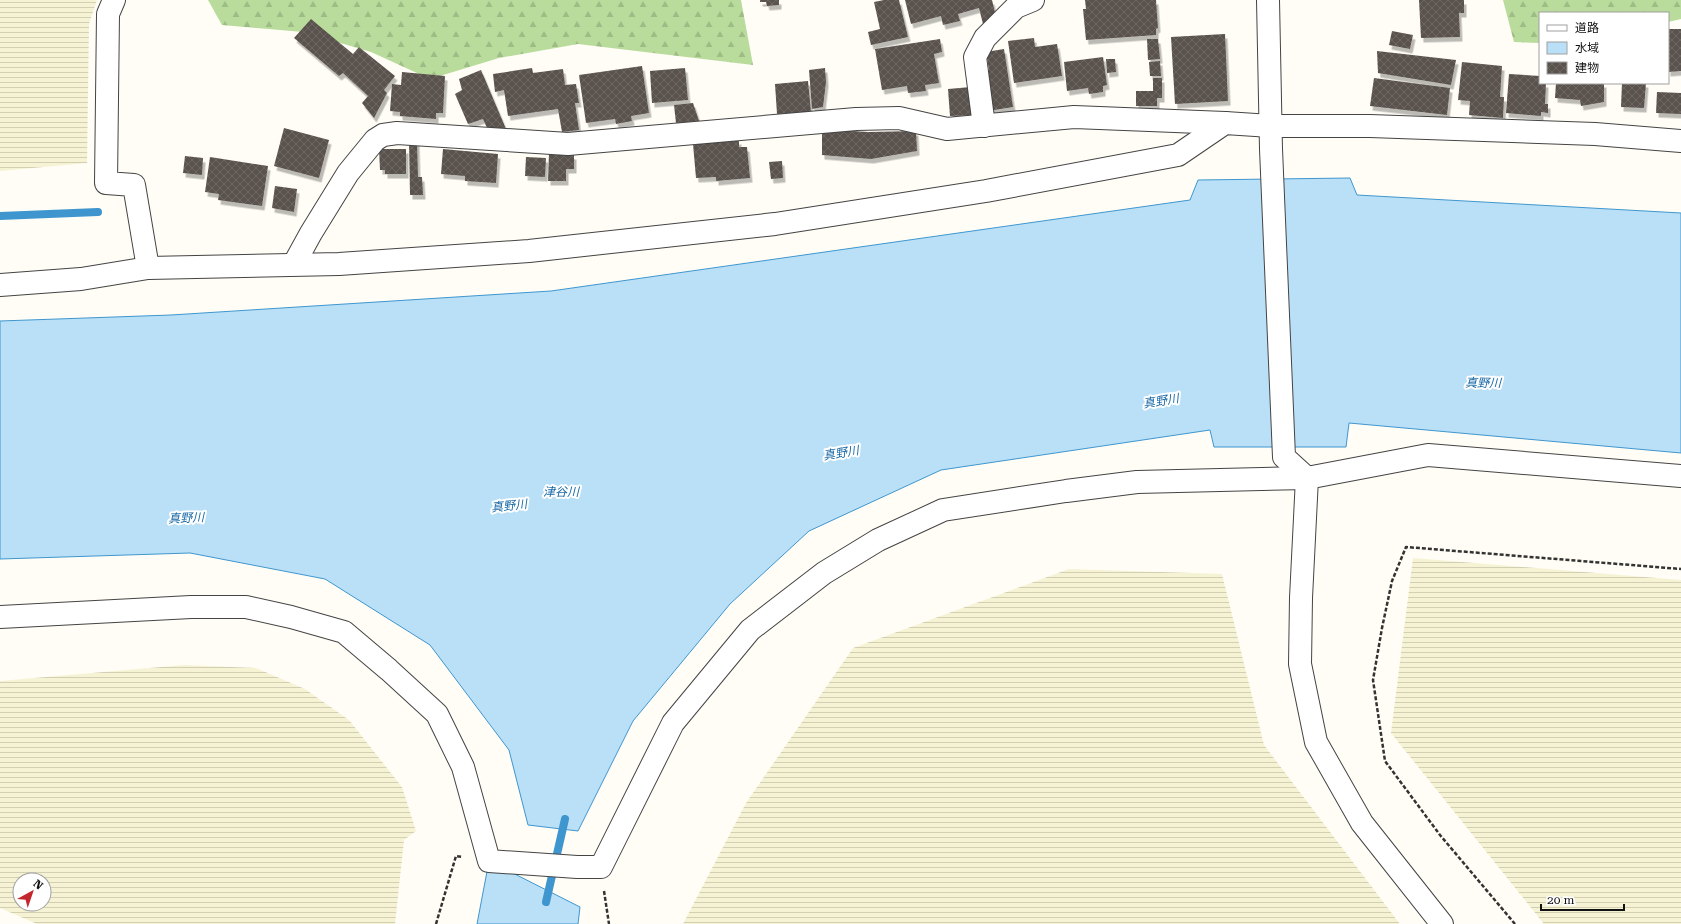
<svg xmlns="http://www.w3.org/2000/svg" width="1681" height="924" font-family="'Roboto Serif','Noto Sans JP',serif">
<defs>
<pattern id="farmland-rules" width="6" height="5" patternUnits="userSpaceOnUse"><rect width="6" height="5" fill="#f6f3d4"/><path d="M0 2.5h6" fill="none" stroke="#d2cfb5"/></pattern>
<pattern id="forest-firs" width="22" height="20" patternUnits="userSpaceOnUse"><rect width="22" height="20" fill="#b9dc9c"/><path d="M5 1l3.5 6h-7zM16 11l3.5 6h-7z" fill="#9ebc85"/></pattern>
<pattern id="building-cross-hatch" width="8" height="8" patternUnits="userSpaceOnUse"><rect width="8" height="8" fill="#5a524d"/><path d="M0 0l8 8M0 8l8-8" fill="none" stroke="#6d6662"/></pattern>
<filter id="shadow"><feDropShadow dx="2.5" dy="4.5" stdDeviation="0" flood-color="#0004"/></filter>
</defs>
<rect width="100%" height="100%" fill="#fffdf5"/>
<!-- farmland -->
<g fill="url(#farmland-rules)" fill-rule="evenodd">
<path d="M0 0H97L89 24 87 163 0 171Z"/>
<path d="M1413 558 1681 580V924H1544L1391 733Z"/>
<path d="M1069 569 1222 574 1264 745 1400 924H683L746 803 853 648Z"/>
<path d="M184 665 256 668 305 689 349 720 402 787 416 831 404 840 395 924H37L0 908V681ZM20 880H44V904H20Z"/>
</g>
<!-- forest -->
<g fill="url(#forest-firs)">
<path d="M208 0H741L753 65 578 44 499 58 430 79 371 52 303 32 222 25Z"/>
<path d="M1503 0H1681V19L1668 22V13H1540V43L1514 42Z"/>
</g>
<!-- water -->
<g fill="#b9e0f7" stroke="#3f96cf">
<path d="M1350 178 1357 195 1681 213V453L1349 423 1346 447H1214L1210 430 941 470 809 531 730 604 633 721 578 831 528 825 509 750 430 645 325 579 190 553 0 559V321L171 315 551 291 1190 200 1198 180Z"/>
<path d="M489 861 580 907 578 924H477Z"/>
</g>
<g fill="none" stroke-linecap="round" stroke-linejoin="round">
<!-- stream -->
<g stroke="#3f96cf" stroke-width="8">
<path d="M0 216 98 212"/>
<path d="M546 902 565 819"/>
</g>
</g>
<!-- building -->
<g fill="url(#building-cross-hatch)" filter="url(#shadow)">
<path d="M760 0H779V5L767 6 766 2H760Z"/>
<path d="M884 0H899L908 37 871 45 868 32 880 29 874 2Z"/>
<path d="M905 0H992L997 21 983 24 979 8 958 14 960 21 943 25 941 16 911 24Z"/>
<path d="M1085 0H1156L1158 28 1156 29V35L1086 40 1083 9H1086Z"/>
<path d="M1419 0H1464V13H1459L1460 37 1421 38Z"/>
<path d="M311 19 353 54 359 47 395 76 384 90 387 93 374 118 362 103 368 96 343 73 339 76 294 38Z"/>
<path d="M1668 29H1681V71L1668 72Z"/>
<path d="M1392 31 1413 35 1410 49 1389 45Z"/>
<path d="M1225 34 1228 101 1175 104 1171 37Z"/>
<path d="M1034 38 1035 47 1057 44 1062 76 1014 83 1008 41Z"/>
<path d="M940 39 942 52 934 54 939 83 925 85 926 91 908 93 907 86 882 90 875 49Z"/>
<path d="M1147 39H1158L1160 59 1148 60Z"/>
<path d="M1004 49 1013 107 988 111 982 70H989L986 52Z"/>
<path d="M1377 51 1456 60 1451 85 1378 73Z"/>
<path d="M1103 57 1107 85 1103 86V92L1089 94 1088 88 1067 91 1064 62Z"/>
<path d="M1106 59H1115L1116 72 1107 73Z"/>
<path d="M1160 61 1161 76H1150L1149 62Z"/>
<path d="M1462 62 1502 66 1500 97H1504L1503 118 1469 115 1470 101 1458 100Z"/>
<path d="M642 66 649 113 631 116 632 121 616 124 615 119 586 123 579 75Z"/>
<path d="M532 68 533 73 563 69 565 85 576 84 579 103H575L579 130 562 132 558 109 508 116 504 90 495 92 493 74Z"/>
<path d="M685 68 688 100 652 103 650 71Z"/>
<path d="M825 68 826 82 823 107 812 109 809 70Z"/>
<path d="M481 70 506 129 488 130 483 119 468 124 455 94 462 90 459 79Z"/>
<path d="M402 72 445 76 443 113H436V119L400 116V112L390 111 392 84 401 85Z"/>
<path d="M1509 74 1540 76V83H1546L1545 104H1548V113L1541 112V116L1506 113Z"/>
<path d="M1153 78H1162V98H1157V106H1136V91H1153Z"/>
<path d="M1374 78 1450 88 1447 115 1370 106Z"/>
<path d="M808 81 811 112 777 114 775 84Z"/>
<path d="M1556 83H1604V102L1581 106 1580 100 1555 98Z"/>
<path d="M1622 83H1646L1644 108 1621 107Z"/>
<path d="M971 87 974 115 950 116 948 89Z"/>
<path d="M1657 92 1681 93V114L1656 113Z"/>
<path d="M693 103 699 121 676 123 674 105Z"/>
<path d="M284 128 329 140 319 178 274 166Z"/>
<path d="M822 129 868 132 916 131 917 151 871 159 822 155Z"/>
<path d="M739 140V147H747L750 178 716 181V177L696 178 693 144Z"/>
<path d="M409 141H417L418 177H422L423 195H410Z"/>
<path d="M379 149H406V174H385V170H380Z"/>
<path d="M443 149 498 154 496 183 465 181V176L441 174Z"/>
<path d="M549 153 574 155V169H566V181H548Z"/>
<path d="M185 156 203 158 202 175 183 173Z"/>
<path d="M210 157 268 166 262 206 218 200 219 194 205 192Z"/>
<path d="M526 157 546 158 545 177 525 176Z"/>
<path d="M782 161 783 178 771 179 769 162Z"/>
<path d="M275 186 297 189 294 212 272 208Z"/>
</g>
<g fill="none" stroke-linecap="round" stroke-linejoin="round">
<defs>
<g id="minor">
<path d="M114 0 108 14 106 183 134 185 148 268"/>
<path d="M1268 0 1271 149 1284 457 1307 478 1301 598 1300 664 1316 742 1362 823 1442 924"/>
<path d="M984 126 975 57 985 38 1016 7 1033 0"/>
<path d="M294 264 311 233 348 173 375 140 383 135 397 133 568 144 856 119 899 118 947 129 1074 117 1225 123"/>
<path d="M0 285 81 279 148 268 339 264 529 251 775 224 986 191 1178 155 1225 123 1271 126H1370L1595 134 1681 141"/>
<path d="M0 617 191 607H246L291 617 344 632 389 670 437 714 463 767 489 861 577 867H601L673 723 750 630 824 573 878 540 943 510 1066 491 1137 482 1307 478 1428 455 1681 476"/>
</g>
</defs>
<!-- minor casing -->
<use href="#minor" stroke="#444" stroke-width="24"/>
<!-- path -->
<g stroke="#333" stroke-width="2.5" stroke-dasharray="4 2" stroke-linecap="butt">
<path d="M604 891 609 924"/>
<path d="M436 924 456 856 463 857"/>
<path d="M1515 924 1440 835 1385 761 1373 680 1382 628 1392 581 1406 547 1681 569"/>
</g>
<!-- minor -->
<use href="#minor" stroke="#fff" stroke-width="22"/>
</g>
<g text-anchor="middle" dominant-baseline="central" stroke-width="4" stroke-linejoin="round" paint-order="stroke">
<!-- water labels -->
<g font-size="12" font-style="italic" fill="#1768a6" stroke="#fff">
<text transform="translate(1483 383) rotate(1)">真野川</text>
<text transform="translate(1161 401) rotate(-9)">真野川</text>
<text transform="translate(841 453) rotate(-9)">真野川</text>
<text x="561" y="492">津谷川</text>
<text transform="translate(509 506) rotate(-6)">真野川</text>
<text transform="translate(186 518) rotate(-2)">真野川</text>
</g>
</g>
<!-- legend -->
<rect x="1539" y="12" width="130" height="72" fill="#ffffff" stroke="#a0a0a0"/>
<rect x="1547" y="25" width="20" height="6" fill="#ffffff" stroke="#a0a0a0"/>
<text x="1575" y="32" font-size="12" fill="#111111">道路</text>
<rect x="1547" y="42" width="20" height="12" fill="#b9e0f7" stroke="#a0a0a0"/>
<text x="1575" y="52" font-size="12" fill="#111111">水域</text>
<rect x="1547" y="62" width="20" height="12" fill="url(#building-cross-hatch)" stroke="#a0a0a0"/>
<text x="1575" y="72" font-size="12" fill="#111111">建物</text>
<!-- north arrow -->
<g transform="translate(32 892) rotate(40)"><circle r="19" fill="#ffffff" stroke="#a0a0a0"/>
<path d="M0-3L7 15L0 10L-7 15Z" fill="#c4262e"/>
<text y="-6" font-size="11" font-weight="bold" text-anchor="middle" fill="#111111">N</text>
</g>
<!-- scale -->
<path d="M1541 904v6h83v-6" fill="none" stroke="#111111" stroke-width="2"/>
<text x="1547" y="904" font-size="12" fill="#111111" stroke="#ffffff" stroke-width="3" paint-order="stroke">20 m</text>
</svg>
